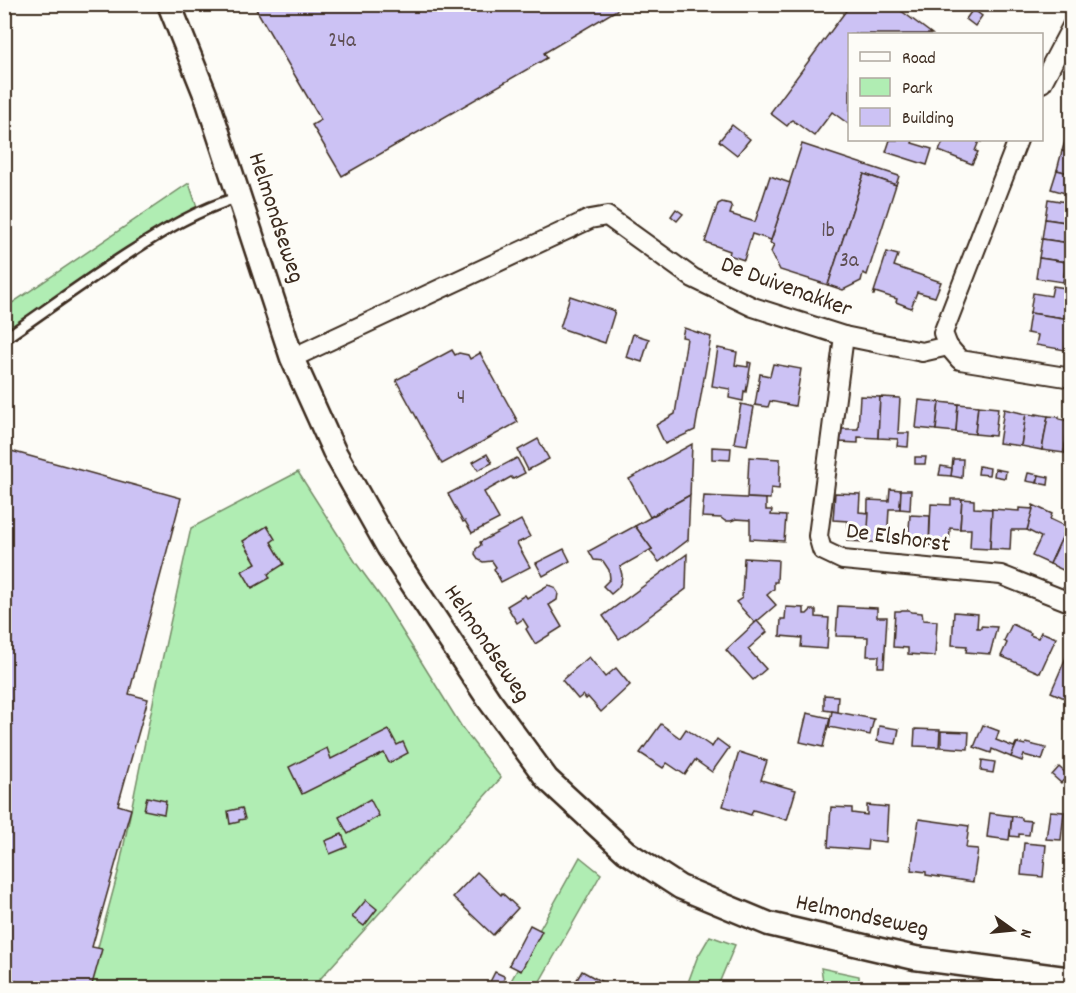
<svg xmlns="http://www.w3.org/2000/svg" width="1076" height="993" font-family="Dekko,sans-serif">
<rect width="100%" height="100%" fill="#fdfcf7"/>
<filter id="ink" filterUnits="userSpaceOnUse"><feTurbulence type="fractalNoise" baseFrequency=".0167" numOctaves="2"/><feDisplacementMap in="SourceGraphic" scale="12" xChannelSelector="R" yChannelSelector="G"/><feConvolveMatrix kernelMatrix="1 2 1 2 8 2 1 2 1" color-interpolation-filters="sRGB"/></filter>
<g filter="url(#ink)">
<!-- green -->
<g fill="#b0edb3" stroke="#768c68" stroke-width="1.5">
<path d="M189 183 198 210 5 345V308Z"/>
<path d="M298 472 356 563 383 600 463 729 501 778 312 988H87L119 869 157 683 191 528Z"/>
<path d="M580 857 601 874 536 988H507Z"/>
<path d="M710 936 735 945 717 988H686L697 958Z"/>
<path d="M821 968 859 976V988H824Z"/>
<path d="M5 975 53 988H5Z"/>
</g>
<!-- building -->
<g fill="#ccc2f4" stroke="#3b2a1e" stroke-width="1.5">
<path d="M253 4H627L544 53 547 58 342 176 312 125 321 120Z"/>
<path d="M851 4H892L932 34H850V125L832 112 814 136 792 120 787 126 770 113Z"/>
<path d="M973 9 982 16 975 26 966 19Z"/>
<path d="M732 125 750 139 737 155 719 141Z"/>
<path d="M1068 132 1072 133V154L1062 151Z"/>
<path d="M890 140H913L912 143 932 149 927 165 886 152Z"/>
<path d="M944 140H982L981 142 979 141 975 151 978 152 972 164 939 151Z"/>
<path d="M802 144 899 176 896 185 864 174 828 285 780 270 771 252 774 245 770 243 771 240Z"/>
<path d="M1062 151 1072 154V174L1057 170Z"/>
<path d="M1057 170 1072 174V195L1051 189Z"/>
<path d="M864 174 896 185 867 275 863 273 861 281 843 290 828 285Z"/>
<path d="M770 176 790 183 771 240 752 234 744 260 729 255 730 251 705 242 718 204 722 202 730 204 732 208 730 214 755 222Z"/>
<path d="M1048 199 1072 203V223L1045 219Z"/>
<path d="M676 209 683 214 677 221 671 216Z"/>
<path d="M1045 219 1072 223 1069 243 1042 239Z"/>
<path d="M1042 239 1069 243 1066 262 1039 258Z"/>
<path d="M887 252 898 255 894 266 941 282 935 297 917 292 911 308 896 302 897 299 875 292 874 295H873Z"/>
<path d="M1039 258 1066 262 1063 282 1036 278Z"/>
<path d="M1053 286 1072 289 1070 319 1030 313 1033 293 1051 296Z"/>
<path d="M570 296 615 311 605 343 560 328Z"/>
<path d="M1030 313 1070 319 1065 350 1036 345 1038 335 1027 333Z"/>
<path d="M684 328 711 337 708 355 695 430 665 444 656 425 675 414 687 338 682 337Z"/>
<path d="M633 334 649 339 642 362 626 357Z"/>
<path d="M718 348 737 352 735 365 748 367V362L751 363 746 392 744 391 743 401 729 398 730 389 712 386Z"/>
<path d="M452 350 455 355 459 353 468 355 470 359 480 353 518 422 442 464 396 380Z"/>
<path d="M773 364 801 369 795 406 770 401 768 407 755 405 760 374 770 376Z"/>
<path d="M860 396 880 397 878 438 858 437V443L839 442 841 429H858Z"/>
<path d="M880 397 900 398 898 433H909L908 447 897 446 898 439 878 438Z"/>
<path d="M919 400 939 402 936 430 916 428Z"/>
<path d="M939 402 958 404 956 432 936 430Z"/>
<path d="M741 404 754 407 747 445 734 443Z"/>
<path d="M958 404 978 406 975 434 956 432Z"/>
<path d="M978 406 998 408 995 436 975 434Z"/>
<path d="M1004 409 1026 414 1021 446 999 443Z"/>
<path d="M1026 414 1036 415V414L1048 416 1042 450 1021 446Z"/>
<path d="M1048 416 1059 417V419L1069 421 1064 453 1042 450Z"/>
<path d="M1069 421H1072V455L1064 453Z"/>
<path d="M538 439 549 459 528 470 518 450Z"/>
<path d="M692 444 690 495 650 517 629 479Z"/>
<path d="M712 447 731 448 730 460 712 459Z"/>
<path d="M4 449 181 498 129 694 148 699 118 805 131 809 92 947 102 949 91 988H41L4 978Z"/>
<path d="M487 454 492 463 478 470 473 462Z"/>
<path d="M749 457 780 459 779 489 771 488 770 499 747 498Z"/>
<path d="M915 457H926L925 464H915Z"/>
<path d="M517 458 525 473 513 479 511 477 484 492 499 519 472 533 465 521 463 522 448 494Z"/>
<path d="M953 459H963L962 478 951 476Z"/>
<path d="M941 466 952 468 951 476 939 475Z"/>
<path d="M979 466 990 468 989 475 978 474Z"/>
<path d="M995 469 1006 471 1005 478 994 476Z"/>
<path d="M1028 473 1039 475 1037 483 1026 481Z"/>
<path d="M1039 475 1049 477 1048 485 1037 483Z"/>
<path d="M890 489 901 490 900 509H889L887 543 867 542 868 500 889 501Z"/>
<path d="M901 490H911L910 510 900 509Z"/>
<path d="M835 493 860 494 859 512 869 513 867 542 847 541 848 521 833 520Z"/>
<path d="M690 495 688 540 659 562 649 550 652 549 635 526Z"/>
<path d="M704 496 766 499V510H772L771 515 786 516 784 541 750 539V520L736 519 731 521H725L721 518 702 517Z"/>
<path d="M951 499H962L960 529 950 528 949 547 929 545 931 504 951 505Z"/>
<path d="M962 499 974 500V508L992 509 990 549 970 548 971 529H960Z"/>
<path d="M1033 505 1052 514 1050 519 1067 527 1050 564 1032 556 1041 537 1027 530Z"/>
<path d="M1019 508 1033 509 1027 530H1011L1010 550 990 549 992 509 1019 511Z"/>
<path d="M910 515 930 516 929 545 908 544Z"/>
<path d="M521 520 530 537 517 543 530 567 501 582 494 569 496 567 492 561 483 562 479 560 475 554 476 549 481 545 480 542Z"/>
<path d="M267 526 275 539 271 542 284 564 268 574 270 578 252 588 242 571 256 563 243 541Z"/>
<path d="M635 526 652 549 620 567 622 575 621 582 618 588 611 594 603 586 610 579 609 570 603 561 594 560 589 551Z"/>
<path d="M1067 527 1072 529V568L1069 573 1050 564Z"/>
<path d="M564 549 570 561 543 576 536 563Z"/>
<path d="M687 554 686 589 619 639 603 616Z"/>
<path d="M744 558 778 560 777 582H774V589L767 595 776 605 755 623 736 602 742 598Z"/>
<path d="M548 585 554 587 558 593 557 600 549 605 562 627 535 644 526 629 528 627 523 619 517 623 507 606 525 595 527 598Z"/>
<path d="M838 606 877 608V617H887L884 667H878L879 656H867L868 637 836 636Z"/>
<path d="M786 607 804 608V614H807L811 610H816V617L829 618 827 649 801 647 802 638 780 636 781 619H785Z"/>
<path d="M902 610H909L911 612 922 613 923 620 937 621 935 656 908 654V648L893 647 895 611H900Z"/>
<path d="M954 612 978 614 977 628H981V626L997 627 990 654 966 652 967 646 952 645Z"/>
<path d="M757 621 767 632 748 649 766 669 753 680 726 650Z"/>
<path d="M1012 624 1031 633 1030 635 1038 638 1041 632 1056 638 1040 673 1001 656 1007 643 1004 641Z"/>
<path d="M1071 646 1072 698 1069 700 1051 692Z"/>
<path d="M589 657 605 677 616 668 630 685 601 712 588 697 586 699 583 695 578 699 562 680Z"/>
<path d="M824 695 838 696 837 712 824 710Z"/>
<path d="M832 711 874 719 870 735 829 727Z"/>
<path d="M807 713 830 718 823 747 800 742Z"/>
<path d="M661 724 680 738 686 729 712 747 717 739 729 748 712 772 695 760 685 775 667 763 663 768 640 753Z"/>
<path d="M983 725 999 731 996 740 1014 747 1016 743H1017L1011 757 992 749 991 753 974 747Z"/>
<path d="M879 726 899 729 896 744 877 741Z"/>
<path d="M915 729 940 730 939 747 914 746Z"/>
<path d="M389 730 397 745 403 742 408 753 389 763 384 753 302 794 289 767 327 748 331 759Z"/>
<path d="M941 731 969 732 968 749 941 747Z"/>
<path d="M1017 743 1025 745 1026 743 1046 748 1042 760 1024 755 1022 761 1011 757Z"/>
<path d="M739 752 767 761 761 780 796 790 787 820 753 810 751 815 723 806Z"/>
<path d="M982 760 995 762 993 773 981 771Z"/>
<path d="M1059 767 1068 775 1061 783 1052 775Z"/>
<path d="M147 797 166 801 164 814 144 810Z"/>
<path d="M370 799 379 816 348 834 339 817Z"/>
<path d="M867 805 888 807 886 842 868 840 867 850 828 847 831 807 852 808V813L867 815Z"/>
<path d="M242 808 245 819 239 820V822L230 824 228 811Z"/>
<path d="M1050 811 1064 812 1061 840 1046 839Z"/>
<path d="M990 813 1012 816 1009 840 987 837Z"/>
<path d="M1012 816 1022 818V820L1031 821 1029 835 1019 834V837L1010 836Z"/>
<path d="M919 819 969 826 966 848 978 849 973 882 926 875V872L911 870Z"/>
<path d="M342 834 347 847 330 854 325 841Z"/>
<path d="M1024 843 1046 845 1043 877 1021 875Z"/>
<path d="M477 872 501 895 502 893 518 908 493 935 453 897Z"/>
<path d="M1072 884V909H1068Z"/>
<path d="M366 900 377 909 364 926 352 917Z"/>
<path d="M530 925 542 931 521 971 509 965Z"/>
<path d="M582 971 613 988H572Z"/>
<path d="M495 972 504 976V979L499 988H487Z"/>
</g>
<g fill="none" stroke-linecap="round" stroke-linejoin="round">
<defs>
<path id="service" d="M4 339C46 310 87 280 129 253 166 229 197 210 239 197"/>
<g id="minor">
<path d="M1042 83 1072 26"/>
<path d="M844 336 818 536 822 550 843 560 1001 575 1072 603"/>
<path d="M948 346 960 360 1072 378"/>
<path d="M292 358 590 219 607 216 693 278 753 307 844 336 922 352 948 346 943 333 1018 140"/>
</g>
<path id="tertiary" d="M169 4 207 99 292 358 334 451 388 547 489 700 547 779 626 852 680 887 769 924 915 958 1072 979"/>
</defs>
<!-- service casing -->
<use href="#service" stroke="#3b2a1e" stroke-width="14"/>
<!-- minor casing -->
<use href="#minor" stroke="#3b2a1e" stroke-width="22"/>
<!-- tertiary casing -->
<use href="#tertiary" stroke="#3b2a1e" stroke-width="27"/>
<!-- service -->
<use href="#service" stroke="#fdfcf7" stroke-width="9"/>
<!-- minor -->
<use href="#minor" stroke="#fdfcf7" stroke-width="18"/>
<!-- tertiary -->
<use href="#tertiary" stroke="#fdfcf7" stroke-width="22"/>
</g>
</g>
<g text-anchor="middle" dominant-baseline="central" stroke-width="6" stroke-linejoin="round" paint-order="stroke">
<!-- number labels -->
<g font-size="21" fill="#5f5054">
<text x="342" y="42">24a</text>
<text x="828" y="232">1b</text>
<text x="849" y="262">3a</text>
<text x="461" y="399">4</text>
</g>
<!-- street labels -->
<g font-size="24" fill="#3b2a1e" stroke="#fdfcf7">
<text transform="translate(275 218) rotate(72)">Helmondseweg</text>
<text transform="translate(786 288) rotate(20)">De Duivenakker</text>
<text transform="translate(898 539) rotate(8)">De Elshorst</text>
<text transform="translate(486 644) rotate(56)">Helmondseweg</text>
<text transform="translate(862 917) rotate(12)">Helmondseweg</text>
</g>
</g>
<!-- margin -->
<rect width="1076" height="993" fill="none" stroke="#fdfcf7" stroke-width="24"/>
<rect x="12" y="12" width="1052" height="969" fill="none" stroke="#3b2a1e" stroke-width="2" filter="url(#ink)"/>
<!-- legend -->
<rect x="848" y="33" width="195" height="108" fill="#fdfcf7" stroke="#afa8a0" stroke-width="1.5"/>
<rect x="860" y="52" width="30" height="9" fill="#fdfcf7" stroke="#afa8a0" stroke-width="1.5"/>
<text x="902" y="63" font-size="18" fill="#3b2a1e">Road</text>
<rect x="860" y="78" width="30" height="18" fill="#b0edb3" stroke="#afa8a0" stroke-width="1.5"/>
<text x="902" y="93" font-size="18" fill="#3b2a1e">Park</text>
<rect x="860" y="108" width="30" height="18" fill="#ccc2f4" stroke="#afa8a0" stroke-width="1.5"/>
<text x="902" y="123" font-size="18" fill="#3b2a1e">Building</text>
<!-- north arrow -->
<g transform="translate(1013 930) rotate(105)" stroke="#fdfcf7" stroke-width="4.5" paint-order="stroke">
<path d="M0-4.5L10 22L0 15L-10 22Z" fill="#3b2a1e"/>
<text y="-9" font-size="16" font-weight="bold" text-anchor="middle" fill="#3b2a1e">N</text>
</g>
</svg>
